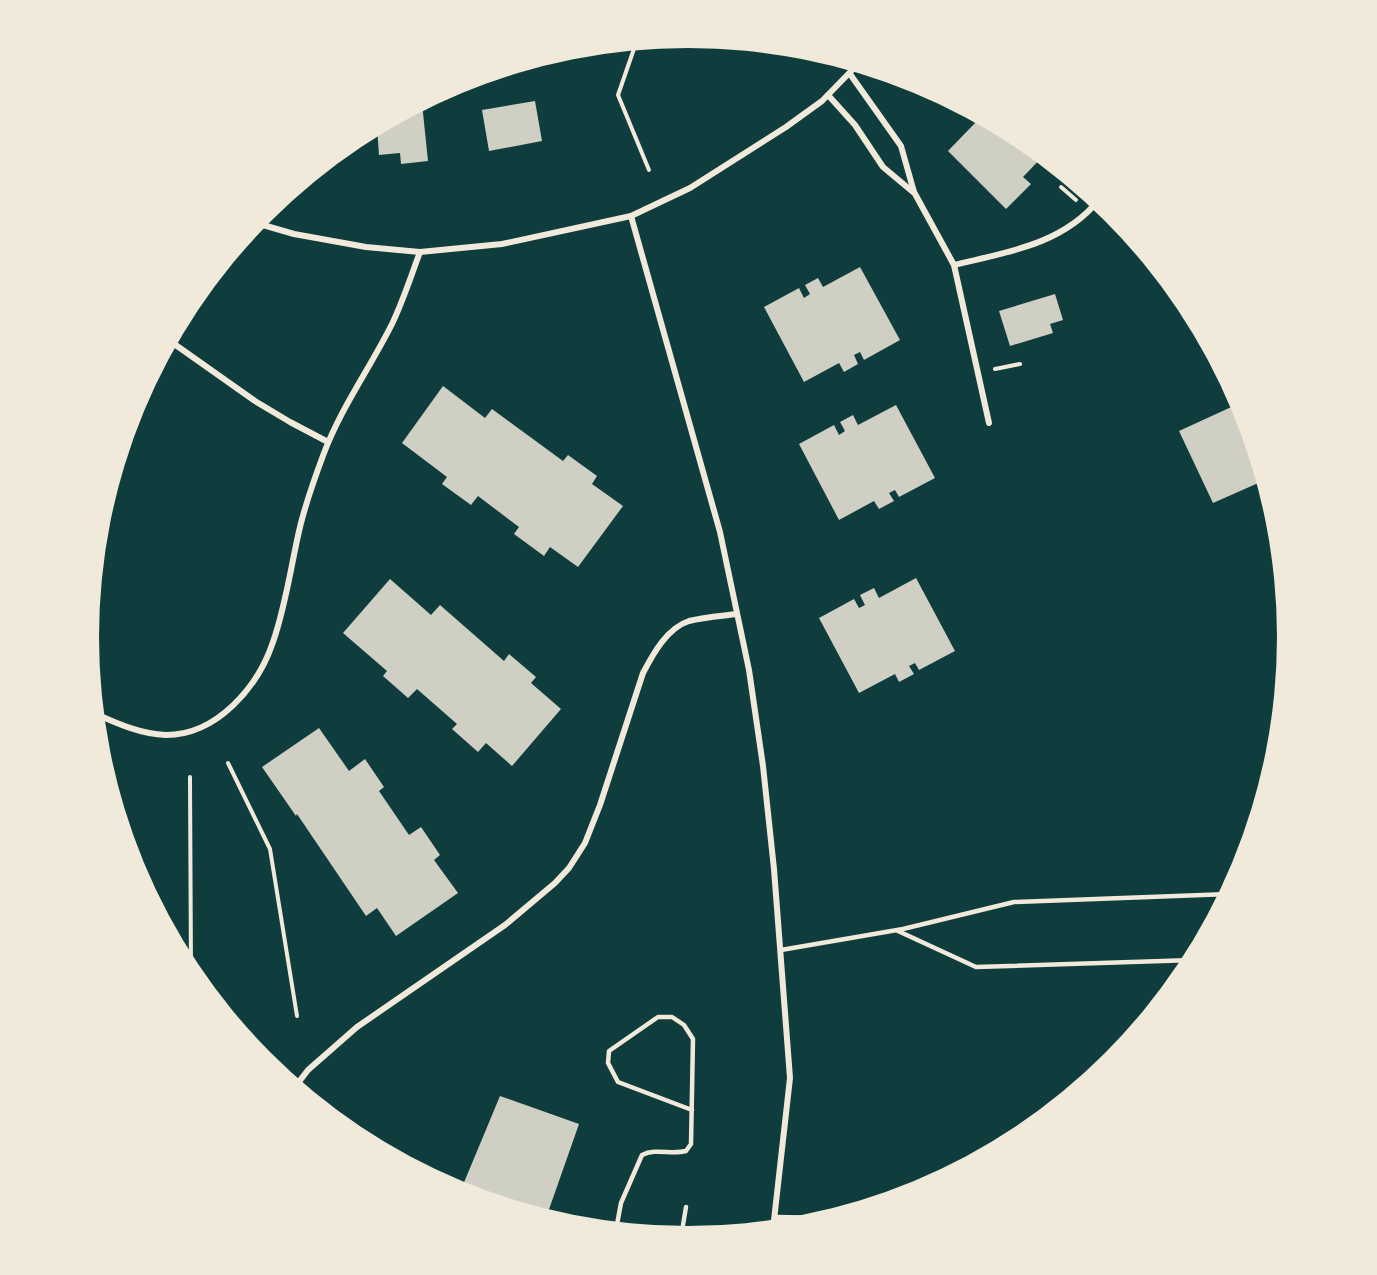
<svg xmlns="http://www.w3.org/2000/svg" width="1377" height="1275" font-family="'Noto Sans',sans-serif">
<rect width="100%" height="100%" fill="#0f3d3e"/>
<!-- building -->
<g fill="#cfcfc3">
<path d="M535 101 542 141 489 151 482 110Z"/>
<path d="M422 103 428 161 401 164 400 153 379 155 377 127Z"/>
<path d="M972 112 1022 139 1043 156 1023 177 1031 184 1006 209 948 151 976 122 969 115Z"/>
<path d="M860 267 900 340 864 360 860 352 854 355 858 364 844 372 839 363 804 382 764 307 799 288 804 298 810 294 805 285 818 278 823 287Z"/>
<path d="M1055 294 1063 320 1050 324 1053 333 1010 346 999 311Z"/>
<path d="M443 386 485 418 492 409 563 461 568 455 597 476 592 484 623 506 578 567 550 547 544 556 514 534 519 527 478 496 471 505 442 484 447 477 402 443Z"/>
<path d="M1240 403 1265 480 1213 503 1179 431Z"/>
<path d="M896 405 935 478 899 497 895 490 889 493 894 501 879 509 874 501 839 520 799 444 834 425 839 435 845 431 840 422 853 415 858 425Z"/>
<path d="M916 578 955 651 919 670 915 663 909 666 914 674 899 682 895 674 859 693 819 618 854 599 859 608 865 605 860 595 874 588 879 598Z"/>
<path d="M390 579 431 615 440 605 504 661 509 654 536 677 531 683 561 709 512 766 486 743 478 752 452 729 457 724 417 689 408 698 383 676 387 671 343 633Z"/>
<path d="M319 728 349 771 365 759 384 787 379 791 409 835 421 827 440 855 434 860 458 893 396 936 377 908 366 916 297 814 296 816 262 767Z"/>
<path d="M500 1096 579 1124 546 1218 460 1192Z"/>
</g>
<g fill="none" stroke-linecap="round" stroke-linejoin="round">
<!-- path -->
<g stroke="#f1e9da" stroke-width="4">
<path d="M636 43 618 95 649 170"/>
<path d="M1061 187 1076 200"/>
<path d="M995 369 1020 364"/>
<path d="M228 763 270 849 297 1016"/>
<path d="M190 777 191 972"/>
</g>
<!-- service -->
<g stroke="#f1e9da" stroke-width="4.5">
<path d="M898 931 976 967 1193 960"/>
<path d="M781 950 903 929 1014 902 1229 894"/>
<path d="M776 1217 833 1218"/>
<path d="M616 1230 621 1203 642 1155C656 1148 671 1155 686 1151L691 1144 693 1039 684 1025 672 1017H658L609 1051 608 1063 618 1082 692 1110"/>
<path d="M681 1237 686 1207"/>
</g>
<!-- minor -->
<g stroke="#f1e9da" stroke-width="6">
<path d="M850 74 901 146 914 192 954 265 989 423"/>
<path d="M828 95 855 125 883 167 913 192"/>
<path d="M631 216 720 532 749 670 763 766 774 869 790 1078 773 1229"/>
<path d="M256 223 294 234 366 247 420 252 502 244 631 216 690 188 786 127 822 101 857 65"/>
<path d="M954 265C1007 252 1061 245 1098 201"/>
<path d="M170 341 255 401 290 422 328 442"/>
<path d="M96 714C118 724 141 734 166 735 217 735 258 687 273 642 286 605 291 565 300 527 306 502 315 477 324 453 341 408 370 368 392 324 403 301 411 276 420 252"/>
<path d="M295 1087 308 1070 357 1027 505 925 555 883 569 868 585 843 600 805 643 673C653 654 667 628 689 621 704 617 721 616 737 614"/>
</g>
</g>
<!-- crop -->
<path d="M0 0H1377V1275H0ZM99 637a589 589 0 1 1 1178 0a589 589 0 1 1-1178 0Z" fill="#f1e9da" fill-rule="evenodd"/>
</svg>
